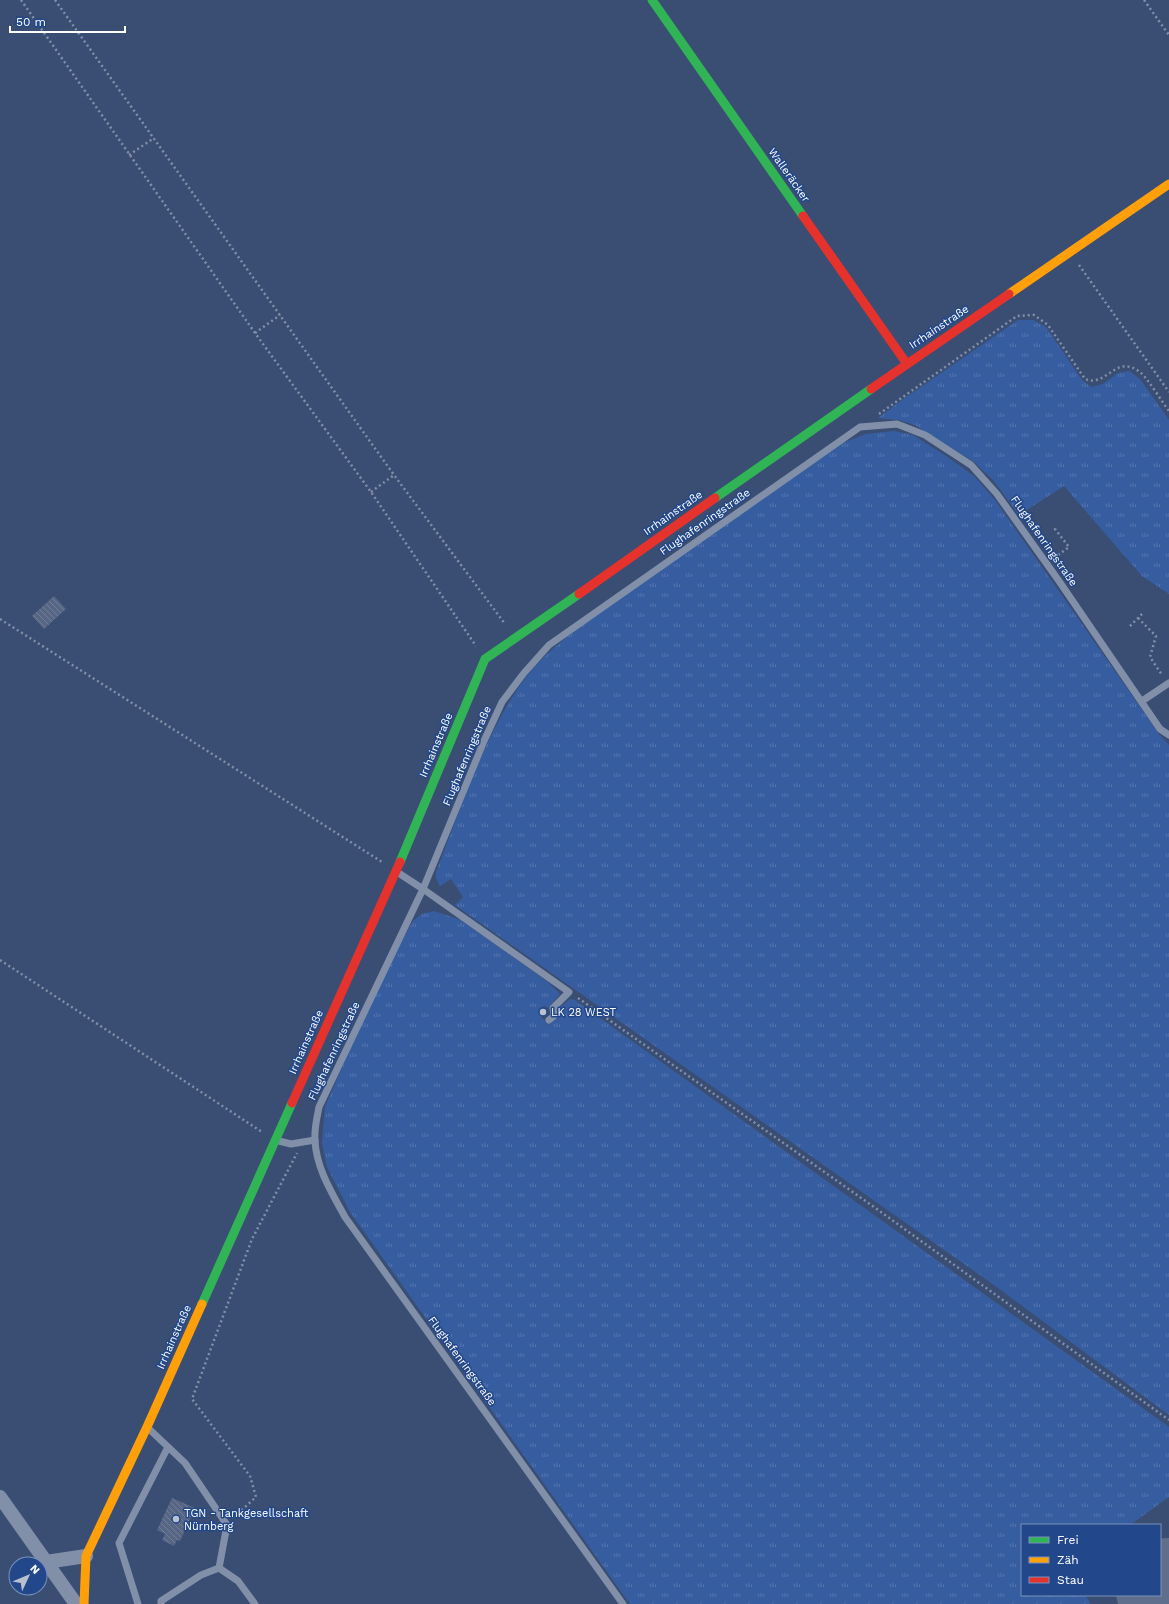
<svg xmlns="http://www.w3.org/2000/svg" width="1169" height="1604" font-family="'Work Sans',sans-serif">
<defs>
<pattern id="grass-tufts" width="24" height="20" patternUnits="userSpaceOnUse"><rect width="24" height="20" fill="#375da1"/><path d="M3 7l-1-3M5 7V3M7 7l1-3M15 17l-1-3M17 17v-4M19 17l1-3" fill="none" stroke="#5575af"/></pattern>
<pattern id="building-back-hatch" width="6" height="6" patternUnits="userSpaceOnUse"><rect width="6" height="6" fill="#566684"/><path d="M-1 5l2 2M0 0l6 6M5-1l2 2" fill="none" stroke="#6f7d96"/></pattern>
</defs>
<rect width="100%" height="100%" fill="#3a4e73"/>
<!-- grass -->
<g fill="url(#grass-tufts)">
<path d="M1018 320H1033L1046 327 1082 380 1091 387 1103 384 1118 373 1129 371 1140 379 1169 420V594L1142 576 1064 486 1019 515 994 481 974 462 915 425 899 420 878 418 905 398Z"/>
<path d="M894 431 913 435 949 458 974 476 995 500 1159 734 1169 745V1415L1001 1290 455 905 463 897 451 879 440 886 436 878V872C460 811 480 746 517 690 548 642 608 607 654 575 717 531 780 487 843 443L866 434Z"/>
<path d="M434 911 461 920 548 982 560 994 548 1008 544 1006 538 1009 542 1018 549 1025 560 1016 556 1011 570 999 575 1000 1169 1427V1497L1130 1525H1022V1595H1085L1091 1604H630L350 1212 327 1167 322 1143 325 1107 383 973 413 921 422 914Z"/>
</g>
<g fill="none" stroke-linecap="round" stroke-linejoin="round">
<!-- runway -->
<path stroke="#5e6e8c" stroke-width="104" d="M1168 1590 1169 1592"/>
</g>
<!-- building -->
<g fill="url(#building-back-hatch)">
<path d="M54 596 66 609 44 629 32 616Z"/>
<path d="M172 1498 195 1508 180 1541 177 1540 174 1546 162 1540 165 1534 157 1530Z"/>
</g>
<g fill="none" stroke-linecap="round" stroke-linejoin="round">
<!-- path -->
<g stroke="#818fa8" stroke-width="2.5" stroke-dasharray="2 3" stroke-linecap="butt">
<path d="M21 0 255 333 371 492 476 646"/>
<path d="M55 0 394 475 505 624"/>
<path d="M1144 0 1169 35"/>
<path d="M129 155 154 138"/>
<path d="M1079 265 1169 392"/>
<path d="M255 333 280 315"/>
<path d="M879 414 1017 316 1034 315 1048 325 1085 379C1107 388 1116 352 1141 373 1149 380 1162 402 1169 411"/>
<path d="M371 492 394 475"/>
<path d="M1054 558 1069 547 1055 529 1058 527"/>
<path d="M1138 618 1156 636 1150 657 1162 675"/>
<path d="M0 619 382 862"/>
<path d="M1130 626 1142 614"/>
<path d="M0 960 262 1132"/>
<path d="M578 998 874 1207 1169 1420"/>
<path d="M234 1517 256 1497 250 1476 192 1399 252 1239 297 1153"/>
</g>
<!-- lane -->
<g stroke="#818fa8" stroke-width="7">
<path d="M1142 701 1169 683"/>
<path d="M397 872 423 889 569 992 553 1008 554 1016 549 1020"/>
<path d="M275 1140 291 1144 315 1140"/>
<path d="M148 1428 185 1463 227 1525 219 1568"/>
<path d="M138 1604 119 1543 168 1447"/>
<path d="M161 1604V1601L201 1575 219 1568 238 1581 255 1604"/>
<path d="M623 1604 345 1217C332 1193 316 1168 315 1140 314 1129 317 1118 319 1107L423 889 484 741 502 702 524 673 549 645 860 427 897 424 925 435 971 465 997 494 1059 581 1160 729 1169 735"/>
</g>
<!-- street -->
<g stroke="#818fa8" stroke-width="14">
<path d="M0 1497 76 1604"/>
<path d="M46 1562 86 1556"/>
</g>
<!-- fast -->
<g stroke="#30b455" stroke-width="9">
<path d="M652 0 803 216"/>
<path d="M715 498 871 389"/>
<path d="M400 862 485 659 579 594"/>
<path d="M202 1304 292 1103"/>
</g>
<!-- slow -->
<g stroke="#ff9f0a" stroke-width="9">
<path d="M1009 294 1169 184"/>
<path d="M84 1604 86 1556 147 1427 202 1304"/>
</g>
<!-- jam -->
<g stroke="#e5322d" stroke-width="9">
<path d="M803 216 907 364"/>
<path d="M871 389 1009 294"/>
<path d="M579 594 715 498"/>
<path d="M292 1103 400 862"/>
</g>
</g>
<!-- markers -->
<g fill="#bac1ce" stroke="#22478b" stroke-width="1.5">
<circle cx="543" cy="1012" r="4"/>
<circle cx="176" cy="1519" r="4"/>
</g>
<g text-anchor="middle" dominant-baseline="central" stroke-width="3" stroke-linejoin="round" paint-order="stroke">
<!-- street labels -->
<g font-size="11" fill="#fff" stroke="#22478b">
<text transform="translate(789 175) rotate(55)">Walleräcker</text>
<text transform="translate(939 327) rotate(-34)">Irrhainstraße</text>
<text transform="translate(673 513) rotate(-35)">Irrhainstraße</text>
<text transform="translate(705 522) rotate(-35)">Flughafenringstraße</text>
<text transform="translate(1044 541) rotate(55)">Flughafenringstraße</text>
<text transform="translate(436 745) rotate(-67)">Irrhainstraße</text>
<text transform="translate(467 756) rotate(-67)">Flughafenringstraße</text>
<text transform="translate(306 1042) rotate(-66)">Irrhainstraße</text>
<text transform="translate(334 1051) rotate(-65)">Flughafenringstraße</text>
<text transform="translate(174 1337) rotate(-66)">Irrhainstraße</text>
<text transform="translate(462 1361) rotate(54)">Flughafenringstraße</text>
</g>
<!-- poi labels -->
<g font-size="11" fill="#fff" stroke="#22478b" text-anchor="start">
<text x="551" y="1012">LK 28 WEST</text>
<text x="184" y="1513">TGN - Tankgesellschaft<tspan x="184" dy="13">Nürnberg</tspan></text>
</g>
</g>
<!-- legend -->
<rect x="1021" y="1524" width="140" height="72" fill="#22478b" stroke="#7a91b9"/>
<rect x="1029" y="1537" width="20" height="6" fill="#30b455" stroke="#7a91b9"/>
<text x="1057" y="1544" font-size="12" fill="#ffffff">Frei</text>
<rect x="1029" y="1557" width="20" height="6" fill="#ff9f0a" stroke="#7a91b9"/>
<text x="1057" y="1564" font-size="12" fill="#ffffff">Zäh</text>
<rect x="1029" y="1577" width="20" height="6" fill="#e5322d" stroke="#7a91b9"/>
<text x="1057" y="1584" font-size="12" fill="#ffffff">Stau</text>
<!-- north arrow -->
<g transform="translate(28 1576) rotate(46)"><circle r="19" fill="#22478b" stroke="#7a91b9"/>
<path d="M0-3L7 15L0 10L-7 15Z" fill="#bac1ce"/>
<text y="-6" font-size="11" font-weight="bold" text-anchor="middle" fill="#ffffff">N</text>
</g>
<!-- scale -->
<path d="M10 26v6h115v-6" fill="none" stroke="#ffffff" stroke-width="2"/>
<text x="16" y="26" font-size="12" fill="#ffffff" stroke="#22478b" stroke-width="3" paint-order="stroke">50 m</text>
</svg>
